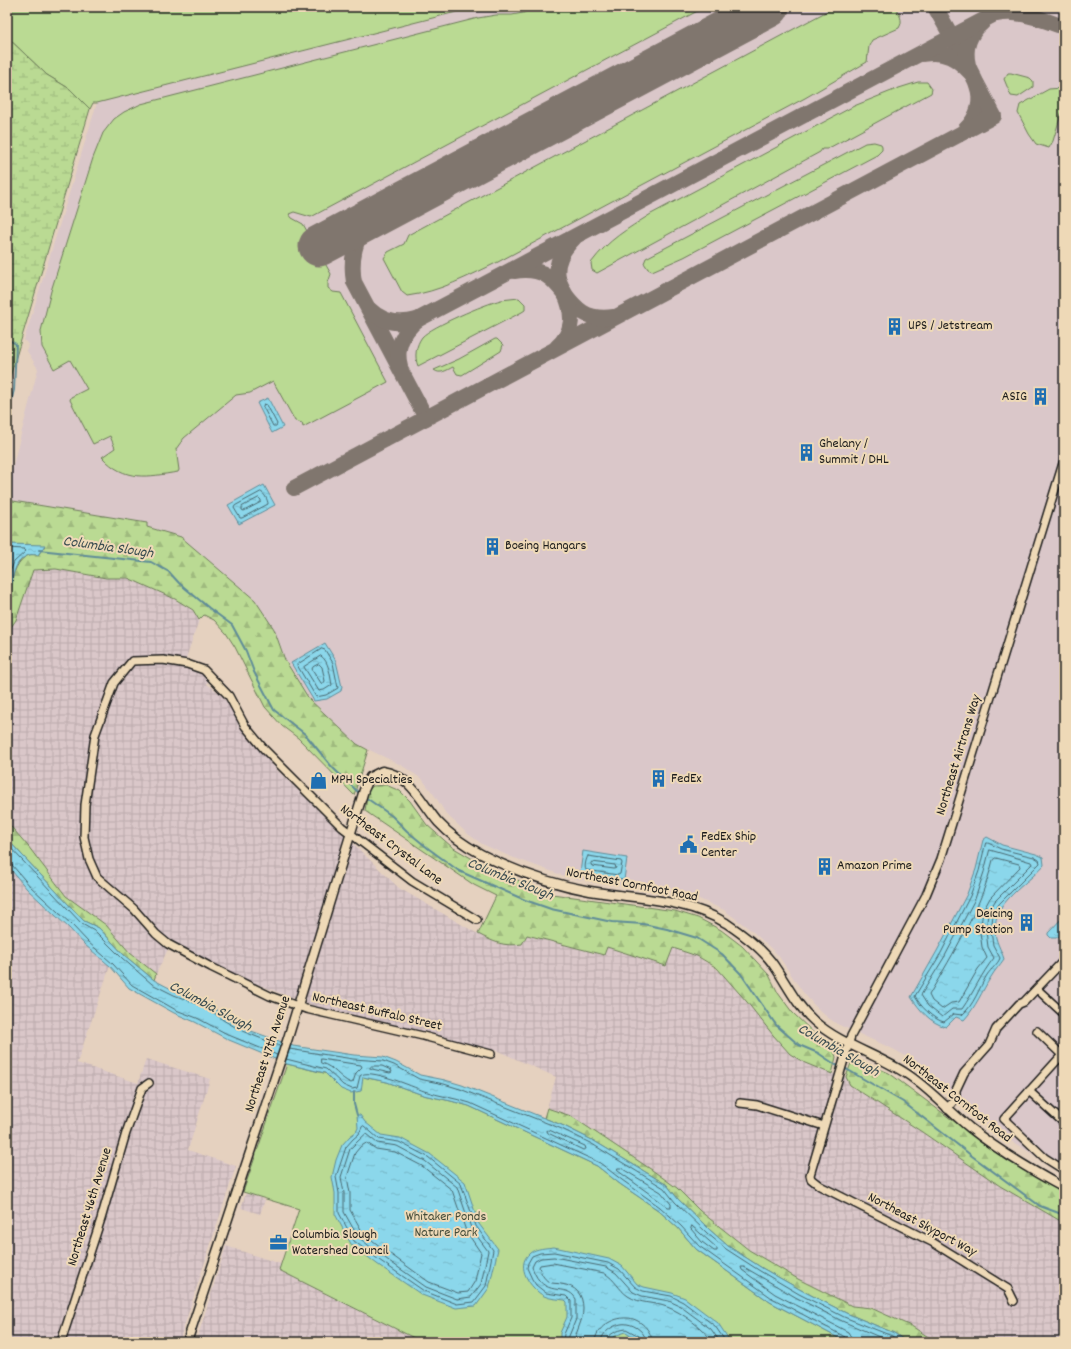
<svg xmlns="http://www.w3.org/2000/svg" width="1071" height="1349" font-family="Dekko,sans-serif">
<defs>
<pattern id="industrial-grid" width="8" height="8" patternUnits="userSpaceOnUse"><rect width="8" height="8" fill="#dac7c9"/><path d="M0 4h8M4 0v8" fill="none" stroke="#baaaac"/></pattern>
<pattern id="forest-firs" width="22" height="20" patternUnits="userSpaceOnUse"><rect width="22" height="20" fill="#bada93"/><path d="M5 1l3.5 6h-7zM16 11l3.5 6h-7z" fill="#9fba7e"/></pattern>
<pattern id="wetland-marsh" width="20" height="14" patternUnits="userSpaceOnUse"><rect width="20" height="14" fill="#bada93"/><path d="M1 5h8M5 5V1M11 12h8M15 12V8" fill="none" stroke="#9fba7e"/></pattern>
<pattern id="water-ripples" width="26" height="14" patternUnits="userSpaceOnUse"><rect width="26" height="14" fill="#8bd7eb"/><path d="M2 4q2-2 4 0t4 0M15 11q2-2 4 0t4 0" fill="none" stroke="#77b8c9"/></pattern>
</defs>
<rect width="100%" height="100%" fill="#e5d1bf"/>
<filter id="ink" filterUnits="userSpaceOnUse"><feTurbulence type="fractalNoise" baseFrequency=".025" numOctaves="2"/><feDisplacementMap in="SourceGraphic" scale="8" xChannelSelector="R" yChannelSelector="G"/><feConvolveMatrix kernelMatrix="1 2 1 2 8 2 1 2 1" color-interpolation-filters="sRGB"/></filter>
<g filter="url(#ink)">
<!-- built -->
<path fill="#dac7c9" d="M476 7H1064V1173L996 1132 964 1106 965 1101 909 1058 893 1049 837 1024 827 1017 814 1005 802 991 778 955 751 930 724 910 697 898 683 894 638 887 594 882 567 877 509 856 482 844 468 834 446 814 435 796 422 779 401 765 357 744 309 699 285 660 274 629 181 537 147 527V523L7 500V488L38 369 27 351 28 344 24 340 97 103Z"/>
<!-- industrial -->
<g fill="url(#industrial-grid)">
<path d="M56 569 106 578H128L175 599 193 610 199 620 183 667 209 677 207 684 222 695 252 739 276 769 399 888 478 934 499 944 526 935 604 955 606 947 666 966 673 948 697 956 721 972 790 1054 805 1063 824 1071 846 1077 850 1085 922 1132 1000 1186 1064 1223V1342H936L913 1327 871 1308 852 1306 798 1279 749 1250 700 1211 677 1188 652 1170 571 1116 547 1108 556 1077 498 1051 316 1007 241 978 172 941 156 974 130 953 106 925 66 896 28 846 7 822V633L16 620 33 570Z"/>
<path d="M7 865 27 889 69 928 85 945 110 966 77 1063 138 1083 146 1059 210 1079 188 1150 236 1166 179 1342H7Z"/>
<path d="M246 1193 265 1200 260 1214 241 1208Z"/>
<path d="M226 1246 281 1264 279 1270 422 1342H196Z"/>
</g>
<!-- green -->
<g fill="#bada93" stroke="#6b7b58">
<path d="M7 7H476L97 103H93L90 109 70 89 47 75 7 37Z"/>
<path d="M536 7H705L311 217 294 212 289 214 292 218 303 224 331 274 328 283V288L333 292 341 293 388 382 303 427 302 423 295 421 273 381 250 393 236 395 184 438 176 449 179 470 178 472C147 477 125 482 102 457L115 448 110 436 93 444 70 400 71 397 87 389 70 360 54 369 42 347 41 331 51 291 93 158 103 133 114 119 124 112 141 104 478 18 496 15H512L523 13Z"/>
<path d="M835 7H895C899 14 904 20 899 28L872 40 869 46 867 62 805 98 498 262C469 276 439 292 407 296L402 292 384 258 388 252 404 244 408 235Z"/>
<path d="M1008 73H1011L1030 78 1033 81V87L1018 97 1011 96 1004 79Z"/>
<path d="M918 82H927L932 89 931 93 827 149H822L820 152 597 273 592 270 591 263C609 239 626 230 651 214L854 106 899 88Z"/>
<path d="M1062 88H1064V104L1053 141 1049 148 1036 144 1029 134 1018 113 1020 105 1049 89Z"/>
<path d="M874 142 881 144 882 146V150L877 155 684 257 652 271 648 269 644 263 646 258 865 143Z"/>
<path d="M519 298 525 304V310L522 312 418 366C414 357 416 345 422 337 432 326 485 304 501 300 507 299 513 299 519 298Z"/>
<path d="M495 339H497L503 345 501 351 462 375 457 374 453 367C447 370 440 375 434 370L459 359Z"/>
<path d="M287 1064 340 1077H363L387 1082 423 1095 451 1101 469 1106 597 1166 620 1184 658 1210 678 1228 696 1249 770 1302 846 1342H422L279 1270 299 1209 243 1192Z"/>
</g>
<!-- forest -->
<g fill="url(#forest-firs)" stroke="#6b7b58">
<path d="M7 500 147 523V527L181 537 255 600 274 629 285 660 309 699 357 744 368 750 354 795 298 738 282 726 265 707 235 647 226 633 214 620 204 615 199 620 193 610 175 599 128 578H106L56 569 33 570 16 620 7 633C7 615 7 562 29 555 31 554 36 555 38 555L45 546 7 544Z"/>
<path d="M386 785 400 791 410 801 427 825 452 847 490 869 552 894 675 911 698 918 721 930 742 946 769 975 778 993 792 1012 820 1039 833 1048 836 1057 832 1074 805 1063 790 1054 773 1035 747 1002 717 968 697 956 673 948 666 966 607 947 604 955 527 935 522 944C503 947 494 942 478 934L496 896 474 885 365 811 368 790 373 786Z"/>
<path d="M7 822 28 846 66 896 106 925 130 953 156 974 154 980 124 955 99 928 84 921 7 839Z"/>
<path d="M855 1061 863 1062 889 1073 1006 1160 1064 1193V1223L1000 1186 922 1132 850 1085 846 1077 851 1063Z"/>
<path d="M547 1108 571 1116 652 1170 677 1188 700 1211 749 1250 798 1279 852 1306 871 1308 913 1327 936 1342H907L894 1333 846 1313 801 1290 762 1268 728 1246 710 1230 678 1199 667 1185 594 1141 564 1126 544 1118Z"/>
</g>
<!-- wetland -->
<path fill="url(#wetland-marsh)" stroke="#6b7b58" d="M7 37 47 75 70 89 90 109 7 387Z"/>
<!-- water -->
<g fill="url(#water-ripples)" stroke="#5f8c98">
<path d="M268 398 283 427 272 433 257 403Z"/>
<path d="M264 485 275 505 239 524 228 505Z"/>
<path d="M7 544 45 545 38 555C36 555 31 554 29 555 8 562 14 591 7 606Z"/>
<path d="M325 643 336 661 342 687 341 691 327 699 314 701 291 663Z"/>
<path d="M987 837 1002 845 1036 854 1043 857 1044 865C1027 885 994 901 995 930 995 941 1001 949 1004 959 1000 965 995 970 991 977 982 991 976 1007 964 1020L956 1017 946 1027C930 1023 920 1010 911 997L937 951 967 894 976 869 983 840Z"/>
<path d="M7 839 84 921 99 928 124 955 154 980 175 991 210 1005 225 1017 243 1028 293 1046 354 1055 383 1057 396 1062 420 1075 445 1080 462 1085 564 1126 594 1141 667 1185 678 1199 710 1230 728 1246 762 1268 801 1290 846 1313 894 1333 907 1342H846L770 1302 696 1249 678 1228 658 1210 620 1184 597 1166 469 1106 451 1101 423 1095 387 1082 363 1077 361 1091 351 1093 341 1089 325 1073 287 1064 229 1040 195 1022 174 1013 129 988 110 966 85 945 69 928 27 889 7 865Z"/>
<path d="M583 851 627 858 624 880 580 873Z"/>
<path d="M1064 916V934L1056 938H1051L1048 935V933Z"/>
<path d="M357 1115H360L365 1122 381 1135 400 1138 430 1154 465 1182 479 1224 498 1249 489 1288 476 1306 456 1308 422 1295 377 1264 351 1244 335 1214V1193L332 1177 336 1160 342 1145 350 1136 356 1132 358 1128Z"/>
<path d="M554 1247 609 1259 622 1266 637 1284 644 1287 672 1293 685 1298 718 1323 728 1338 733 1342H638L636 1339 626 1332 617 1335 607 1342H560V1333L567 1317V1302L565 1300C558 1299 550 1299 544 1296 531 1289 514 1266 530 1253 536 1248 547 1248 554 1247Z"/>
</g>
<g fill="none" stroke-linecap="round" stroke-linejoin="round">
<!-- shore -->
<g stroke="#48676f" stroke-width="1">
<path d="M264 404 267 405 277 424 276 426H273L263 407Z"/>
<path d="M261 492C264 493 268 500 268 504L242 518H240L234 508 235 506Z"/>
<path d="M259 498 261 500V502L244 511 242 510V507Z"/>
<path d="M7 548 24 549 26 551 14 562 8 577 7 587"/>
<path d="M322 649 325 650 333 663 338 688 326 695 316 697 297 665Z"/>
<path d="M321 656C329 661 330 675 332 685L324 690 319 691 304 667Z"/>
<path d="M319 664 322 667 325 681 323 684 321 683 312 669 313 667Z"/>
<path d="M986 843H988L1001 849 1034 857 1039 860 1040 863 999 904 993 915 991 931 993 945 1000 958C998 964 991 969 987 975 979 988 974 1005 962 1015L954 1014 944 1022C934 1020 919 1005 915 996L941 953 970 896 979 871Z"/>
<path d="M7 844 82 924 96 932 122 958 152 984 174 995 208 1008 223 1020 242 1031 280 1046"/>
<path d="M990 850 1031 862 1032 864 995 901 988 913 986 931 988 947 994 958C981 974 974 992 962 1009H952L942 1017 928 1006 921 995 945 956 975 899 984 872Z"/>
<path d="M588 856 621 861 622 863 620 874 618 875 586 870C584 867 586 859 588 856Z"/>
<path d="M996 858 1019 864 1020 867 990 898 983 911 980 932 982 947 987 958 978 969 959 1002 951 1003 942 1009 932 1001 929 995C954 952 981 909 993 860Z"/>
<path d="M592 862 615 865 616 868 614 869 592 866 591 864Z"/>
<path d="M7 863 12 865 30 886 72 925 88 942 113 964 132 985 176 1010 197 1018 231 1036 277 1055"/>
<path d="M289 1049 353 1059 383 1061 394 1065 419 1079 444 1084 460 1089 562 1129 592 1144 664 1188 675 1202 707 1233 726 1249 760 1271 799 1294 844 1317 892 1336 900 1342"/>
<path d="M286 1059 326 1069 343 1085 352 1089 357 1088 360 1076C368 1067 413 1087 424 1091 439 1096 455 1098 470 1103L600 1163 622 1180 660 1207 681 1226 699 1246 772 1298 845 1337 847 1342"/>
<path d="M321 1059 361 1065 362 1067 356 1073 353 1082 351 1083C339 1078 335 1067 321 1063Z"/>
<path d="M372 1066H382L391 1070 392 1072 390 1073 372 1069 370 1068Z"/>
<path d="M364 1126 379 1139 399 1142 428 1157 461 1184 476 1226 493 1250 486 1286 474 1302 457 1304 424 1291 379 1260 354 1241 339 1213V1193L336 1177 346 1147 353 1139 359 1134 362 1127Z"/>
<path d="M549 1130 585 1146 586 1149 583 1150 548 1133 547 1131Z"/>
<path d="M366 1134 377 1143 397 1146 425 1161 457 1187 471 1228 488 1251 481 1284 471 1297 457 1299 426 1287 382 1256 358 1237 344 1212V1193L341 1177 350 1149Z"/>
<path d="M367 1143 376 1149 395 1152 422 1166 452 1190 466 1231 481 1253 475 1281 468 1292 458 1293 429 1282 386 1251 363 1233 350 1210V1193L347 1177 355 1153 360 1147Z"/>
<path d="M618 1168H621L661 1192 671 1204V1207H668L625 1176 618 1171Z"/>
<path d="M692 1226 717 1248V1251H714L702 1242 691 1229Z"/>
<path d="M563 1342 564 1334 571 1318V1301L566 1296 546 1293 536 1285 532 1279 527 1268 528 1263 532 1256 540 1253 554 1252 608 1263 619 1269 635 1287 643 1291 671 1296 683 1302 715 1326 726 1342"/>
<path d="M568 1342 569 1336 576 1319V1299C566 1281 544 1301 532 1267L535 1261 541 1258 554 1257 606 1267 616 1273 633 1292 642 1296 669 1301 680 1306 711 1329 720 1342"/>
<path d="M574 1342C576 1331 583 1321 583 1309 583 1294 576 1286 561 1284 557 1283 553 1284 549 1282 543 1278 541 1273 539 1267L540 1265 553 1263 604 1273C615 1279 619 1290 628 1296 640 1304 654 1302 667 1307 682 1312 704 1329 713 1342"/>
<path d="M595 1342C595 1328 613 1317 627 1318 639 1318 652 1330 652 1342"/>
<path d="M601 1342C601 1332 617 1322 627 1324 636 1325 646 1333 646 1342"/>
<path d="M606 1342C607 1334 618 1330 626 1329L639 1336 641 1342"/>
<path d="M852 1342 851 1337 848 1332 775 1294 742 1270 741 1267H744L797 1298 842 1321 891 1342"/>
</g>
<!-- stream -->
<g stroke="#5f8c98" stroke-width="2">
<path d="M7 339 16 344 14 390 7 416"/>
<path d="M39 550 151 562 169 572 179 583 209 608 232 625 246 651 254 672 274 710 305 734 332 767 360 794"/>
<path d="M365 797 392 816 407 831 429 849 459 871 525 900 551 909 612 922 643 924 667 929 697 938 722 954 741 974 776 1025 799 1045 818 1053 836 1065 848 1070 903 1102 972 1156 1040 1206 1064 1215"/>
<path d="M354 1092V1104L357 1115"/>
</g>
<!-- taxiway -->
<g stroke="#80766e" stroke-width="16">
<path d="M935 7 957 46"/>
<path d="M997 14C1020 9 1042 20 1064 27"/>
<path d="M923 54C945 50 957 58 971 73"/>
<path d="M965 130C977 118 983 102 977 85 975 78 970 72 968 65 964 49 969 34 982 23"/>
<path d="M368 220C355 240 350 258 354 282L426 418 994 116 977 84"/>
<path d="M514 271C572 261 557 326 614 317"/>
<path d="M369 309C383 323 399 325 417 320L1008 7"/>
<path d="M557 347C574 332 574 314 565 294 563 289 559 283 558 277 555 262 564 248 574 238"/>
<path d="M400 366C395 348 403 332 417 320"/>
<path d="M294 488 426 418"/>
</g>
<!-- runway -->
<path stroke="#80766e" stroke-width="41" d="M319 246 769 7"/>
<defs>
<g id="minor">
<path d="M477 920 412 881 342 827 264 749 245 726 229 696 204 670 187 664 163 660 132 661 114 683 95 735 85 805 84 837 89 859 97 877 134 909 156 934 168 944 211 967 270 996 306 1009 423 1036 491 1054"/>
<path d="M1037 989 1064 1014"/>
<path d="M1037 1031 1064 1057"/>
<path d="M1062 1055 1004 1119 1045 1158 1064 1170"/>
<path d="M1029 1091 1064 1123"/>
<path d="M740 1103 757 1105 824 1126"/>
<path d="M947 1109 956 1098V1090L964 1073 989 1045 996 1029 1019 1004 1024 1002 1064 960"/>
<path d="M1014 1301 1008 1289 932 1242 820 1186 811 1179 810 1175 851 1036 926 895 941 859 1064 460"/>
<path d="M61 1342 101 1219 126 1133 142 1088 149 1083"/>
</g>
<path id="tertiary" d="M187 1342 288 1038 364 790 370 777 382 771C411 775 421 802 438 822 450 835 466 846 481 854 516 872 552 884 590 891 636 899 685 898 726 923 744 935 764 950 775 967 788 986 797 1006 814 1021 841 1045 877 1054 907 1074 930 1089 949 1111 970 1128 999 1151 1031 1170 1064 1188"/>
</defs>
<!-- minor casing -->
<use href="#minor" stroke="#1c1c1c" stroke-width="10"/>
<!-- tertiary casing -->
<use href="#tertiary" stroke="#1c1c1c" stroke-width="11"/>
<!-- minor -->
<use href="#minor" stroke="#eed9b7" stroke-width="7"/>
<!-- tertiary -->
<use href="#tertiary" stroke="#eed9b7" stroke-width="8"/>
</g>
</g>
<!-- icons -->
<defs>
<symbol id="building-bare" viewBox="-9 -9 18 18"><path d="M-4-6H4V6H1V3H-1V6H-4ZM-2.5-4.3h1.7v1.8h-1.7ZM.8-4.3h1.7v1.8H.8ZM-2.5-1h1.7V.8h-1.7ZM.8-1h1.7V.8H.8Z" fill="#1f6fb2" stroke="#eed9b7" stroke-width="2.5" paint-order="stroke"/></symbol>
<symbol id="shop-bare" viewBox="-9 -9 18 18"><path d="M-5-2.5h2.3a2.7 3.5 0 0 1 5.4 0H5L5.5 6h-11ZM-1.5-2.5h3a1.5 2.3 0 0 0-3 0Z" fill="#1f6fb2" stroke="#eed9b7" stroke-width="2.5" paint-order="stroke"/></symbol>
<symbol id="civic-bare" viewBox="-9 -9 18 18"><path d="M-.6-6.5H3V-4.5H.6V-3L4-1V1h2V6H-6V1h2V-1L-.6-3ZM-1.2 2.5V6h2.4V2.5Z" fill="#1f6fb2" stroke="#eed9b7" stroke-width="2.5" paint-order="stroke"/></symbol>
<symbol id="office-bare" viewBox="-9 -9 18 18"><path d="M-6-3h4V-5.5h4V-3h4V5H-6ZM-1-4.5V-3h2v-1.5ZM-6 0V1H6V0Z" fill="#1f6fb2" stroke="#eed9b7" stroke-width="2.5" paint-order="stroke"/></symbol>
</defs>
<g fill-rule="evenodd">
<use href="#building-bare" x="882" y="314" width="25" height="25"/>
<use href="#building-bare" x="1028" y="384" width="25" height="25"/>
<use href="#building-bare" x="794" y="440" width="25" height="25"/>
<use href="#building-bare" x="480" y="534" width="25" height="25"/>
<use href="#building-bare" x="646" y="766" width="25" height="25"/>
<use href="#shop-bare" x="306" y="768" width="25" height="25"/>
<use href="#civic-bare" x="676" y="832" width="25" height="25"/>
<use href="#building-bare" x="812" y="854" width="25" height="25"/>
<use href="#building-bare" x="1014" y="910" width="25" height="25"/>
<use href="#office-bare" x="266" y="1230" width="25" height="25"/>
</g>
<g text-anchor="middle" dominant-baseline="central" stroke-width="4" stroke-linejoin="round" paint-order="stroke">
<!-- poi labels -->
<g font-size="14" fill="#1c1c1c" stroke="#eed9b7" text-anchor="start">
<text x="908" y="326">UPS / Jetstream</text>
<text x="1027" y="397" text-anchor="end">ASIG</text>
<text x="819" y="444">Ghelany /<tspan x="819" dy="16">Summit / DHL</tspan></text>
<text x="505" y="546">Boeing Hangars</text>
<text x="671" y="779">FedEx</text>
<text x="331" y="780">MPH Specialties</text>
<text x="701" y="837">FedEx Ship<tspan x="701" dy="16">Center</tspan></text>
<text x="837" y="866">Amazon Prime</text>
<text x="1013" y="914" text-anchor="end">Deicing<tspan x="1013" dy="16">Pump Station</tspan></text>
<text x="292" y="1235">Columbia Slough<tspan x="292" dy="16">Watershed Council</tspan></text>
</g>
<!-- street labels -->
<g font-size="14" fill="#1c1c1c" stroke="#eed9b7">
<text transform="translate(959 755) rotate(-73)">Northeast Airtrans Way</text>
<text transform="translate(391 845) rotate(37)">Northeast Crystal Lane</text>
<text transform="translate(632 885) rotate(11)">Northeast Cornfoot Road</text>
<text transform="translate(377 1012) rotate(13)">Northeast Buffalo Street</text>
<text transform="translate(268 1054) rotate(-72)">Northeast 47th Avenue</text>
<text transform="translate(957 1099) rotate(38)">Northeast Cornfoot Road</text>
<text transform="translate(90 1207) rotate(-73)">Northeast 46th Avenue</text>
<text transform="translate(922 1225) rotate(28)">Northeast Skyport Way</text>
</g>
<!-- park labels -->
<g font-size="14" fill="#444c3a" stroke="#eed9b7">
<text x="446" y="1217">Whitaker Ponds<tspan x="446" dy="16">Nature Park</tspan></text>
</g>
<!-- water labels -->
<g font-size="15" font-style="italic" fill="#384b50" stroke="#eed9b7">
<text transform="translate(108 548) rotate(8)">Columbia Slough</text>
<text transform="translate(510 880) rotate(22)">Columbia Slough</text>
<text transform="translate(210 1007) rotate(28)">Columbia Slough</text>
<text transform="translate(838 1051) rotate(30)">Columbia Slough</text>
</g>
</g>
<!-- margin -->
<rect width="1071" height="1349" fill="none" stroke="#eed9b7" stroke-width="24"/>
<rect x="12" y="12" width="1047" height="1325" fill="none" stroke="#1c1c1c" stroke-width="1.5" filter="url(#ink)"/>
</svg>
